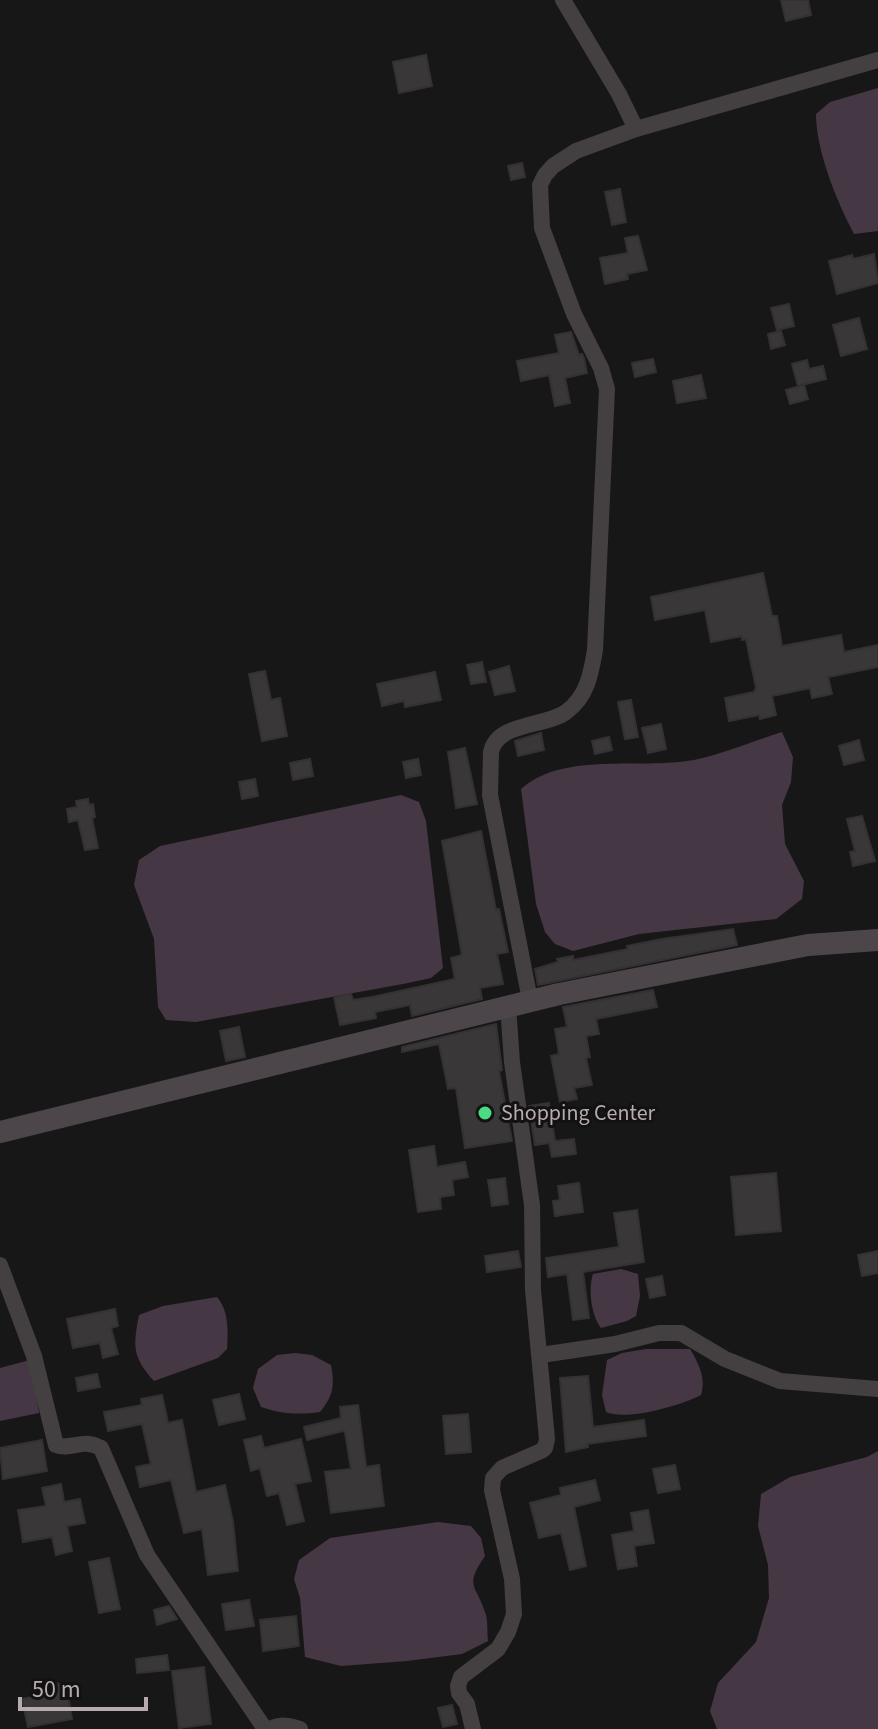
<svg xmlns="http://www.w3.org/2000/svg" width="878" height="1729" font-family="'Source Sans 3',sans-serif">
<rect width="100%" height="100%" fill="#181717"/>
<!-- water -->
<g fill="#463744">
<path d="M878 88V231L854 234C837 202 816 151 816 114L830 102Z"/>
<path d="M782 732 793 757 791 782 782 805 785 844 804 881 802 899 776 919 639 934 573 951 555 944 545 932 536 904 521 789C564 751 640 770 694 760 723 754 753 741 782 732Z"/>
<path d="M401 795 419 802 426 821 443 968 431 978 408 983 196 1022 166 1020 158 1007 154 939 134 885 139 860 160 846Z"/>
<path d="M621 1269 638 1274 640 1296 636 1316 627 1321 601 1328C591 1315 588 1289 593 1274Z"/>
<path d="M217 1297C229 1311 228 1331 227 1349L218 1358 154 1381C132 1357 133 1346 139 1315L163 1306Z"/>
<path d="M646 1349H690C699 1364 706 1378 701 1395 680 1406 626 1421 606 1412L602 1395 607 1360 622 1353Z"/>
<path d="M295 1353 312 1355 331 1365C335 1386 333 1396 320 1412 298 1415 281 1414 261 1407L253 1388 258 1369 277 1355Z"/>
<path d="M30 1360 39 1413 0 1421V1368Z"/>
<path d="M878 1451V1729H717L710 1711 718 1683 756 1642 769 1598 768 1565 758 1526 761 1494 790 1477 867 1457Z"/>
<path d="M438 1522 471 1526 481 1538 485 1556C463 1588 477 1584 486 1615 488 1623 487 1633 488 1641L462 1654 407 1661 341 1666 305 1657 300 1598 294 1579 299 1560 330 1538Z"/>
</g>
<!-- building -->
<g fill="#3a3738" stroke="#343132" stroke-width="2">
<path d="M781 0H808L811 15 786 21Z"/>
<path d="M426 55 432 86 399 93 393 62Z"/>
<path d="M522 163 525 177 511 180 508 166Z"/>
<path d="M620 189 626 222 612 225 605 192Z"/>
<path d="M638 236 647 270 627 274 628 279 605 284 600 258 628 253 625 238Z"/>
<path d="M874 254 878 283 837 294 829 261 852 255 853 259Z"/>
<path d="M789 304 794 326 777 330 771 308Z"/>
<path d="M859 318 867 349 841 356 833 325Z"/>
<path d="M781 331 785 345 771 349 768 334Z"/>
<path d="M571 332 579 355 582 354 584 358 587 373 565 378 570 403 555 406 549 375 521 381 517 361 559 353 555 335Z"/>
<path d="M653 359 656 372 635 377 632 363Z"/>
<path d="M807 360 809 369 823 366 826 379 798 386 792 364Z"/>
<path d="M701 375 706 398 677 403 673 381Z"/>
<path d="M804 385 808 399 790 404 786 390Z"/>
<path d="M763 573 772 616H777L782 646 841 635 844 652 878 645V667L828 677 832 694 812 698 810 688 772 696 776 715 760 719 759 715 729 721 725 698 754 692 756 688 746 639 742 640V636L711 642 705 610 655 620 651 597Z"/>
<path d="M482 662 486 682 471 684 467 665Z"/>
<path d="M509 666 515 691 495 695 489 672Z"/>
<path d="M265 671 271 700 280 698 287 736 262 741 249 674Z"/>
<path d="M435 672 441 700 405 707 404 701 382 706 377 684Z"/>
<path d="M631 700 638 737 625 739 618 702Z"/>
<path d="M661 724 666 749 648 753 642 728Z"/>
<path d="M541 733 544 750 518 756 515 741Z"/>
<path d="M609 737 612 750 595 754 592 741Z"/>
<path d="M859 740 864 760 844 765 839 746Z"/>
<path d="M465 748 477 804 456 808 448 752Z"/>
<path d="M310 759 313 776 293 780 290 763Z"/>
<path d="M418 759 421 775 406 778 403 762Z"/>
<path d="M255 779 258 796 242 799 239 782Z"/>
<path d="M88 799 89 805 93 804 95 817 92 818 98 848 85 850 78 820 69 822 67 809 77 807 76 801Z"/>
<path d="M862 816 875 861 853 866 850 852 855 851 847 819Z"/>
<path d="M481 831 496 910 499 909 508 952 497 954 503 984 480 988 482 999 412 1016 410 1005 375 1012 376 1018 340 1025 334 997 351 994 353 1000 372 997 455 979 451 958 462 955 442 841Z"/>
<path d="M733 929 737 945 538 985 535 969 558 962 557 959 573 956V960L628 949 627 946 662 939Z"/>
<path d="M653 990 657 1007 596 1019 599 1034 586 1036 590 1057 586 1058 592 1085 574 1088 577 1099 560 1102 551 1056 559 1054 555 1029 567 1027 563 1007Z"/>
<path d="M496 1024 502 1070 499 1071 512 1141 465 1148 456 1088 448 1089 439 1044 402 1052V1047Z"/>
<path d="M239 1027 245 1057 226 1061 220 1031Z"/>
<path d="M549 1103 555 1141 574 1139 576 1154 552 1157 549 1143 535 1145 529 1106Z"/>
<path d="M434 1146 437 1167 465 1162 468 1177 452 1180 454 1195 440 1197 441 1209 418 1212 409 1150Z"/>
<path d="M776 1173 781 1231 736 1235 731 1177Z"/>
<path d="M505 1178 508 1204 492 1206 488 1180Z"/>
<path d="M579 1183 583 1212 555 1216 553 1201 560 1200 558 1186Z"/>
<path d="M637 1210 644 1262 583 1272 589 1318 573 1320 567 1274 548 1277 546 1258 619 1247 614 1213Z"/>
<path d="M518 1251 521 1267 487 1272 485 1256Z"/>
<path d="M878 1251V1273L862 1276 858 1255Z"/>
<path d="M662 1276 665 1295 650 1298 646 1279Z"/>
<path d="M115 1309 118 1326 111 1328 118 1354 103 1358 100 1343 73 1348 67 1319Z"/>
<path d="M97 1374 100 1387 78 1391 76 1378Z"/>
<path d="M588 1376 593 1427 644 1420 646 1436 587 1444 588 1447 566 1452 560 1378Z"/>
<path d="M239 1394 245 1419 219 1425 213 1400Z"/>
<path d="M162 1395 168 1423 182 1420 196 1492 225 1485 233 1522 238 1571 208 1575 202 1529 184 1533 171 1480 140 1487 136 1467 151 1464 142 1424 108 1431 104 1412 142 1405 141 1399Z"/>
<path d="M358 1405 366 1467 379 1465 384 1506 331 1513 325 1472 351 1469 345 1432 343 1431 307 1440 304 1427 341 1418 340 1407Z"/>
<path d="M468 1414 471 1452 446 1454 443 1416Z"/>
<path d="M261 1436 264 1448 301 1439 311 1481 295 1484 304 1521 287 1525 279 1493 267 1496 260 1468 251 1471 244 1440Z"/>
<path d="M42 1440 47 1471 3 1479 0 1448Z"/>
<path d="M675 1465 680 1489 658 1493 653 1469Z"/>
<path d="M595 1480 600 1500 574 1507 586 1566 570 1570 561 1533 539 1538 530 1503 561 1495 560 1488Z"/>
<path d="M61 1484 64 1502 80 1499 85 1523 67 1526 72 1551 56 1555 52 1537 23 1542 18 1510 46 1506 42 1488Z"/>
<path d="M648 1510 654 1543 634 1546 637 1566 618 1569 612 1535 634 1531 631 1513Z"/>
<path d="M109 1558 120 1609 99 1613 89 1562Z"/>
<path d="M249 1600 254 1626 226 1630 222 1604Z"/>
<path d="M169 1606 177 1619 157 1625 154 1610Z"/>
<path d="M296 1616 299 1646 263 1651 260 1620Z"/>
<path d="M167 1655 169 1670 137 1673 136 1659Z"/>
<path d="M204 1667 211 1724 179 1728 172 1671Z"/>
<path d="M47 1683 66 1684 72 1719 28 1727 22 1699 47 1694Z"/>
<path d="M452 1705 457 1724 443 1727 438 1708Z"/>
</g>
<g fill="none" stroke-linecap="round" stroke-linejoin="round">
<!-- street -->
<g stroke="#443f41" stroke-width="16">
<path d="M563 0 619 94 636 129"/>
<path d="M530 1000 490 795 491 752C497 722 546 727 566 712 587 697 591 674 595 650L607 389 601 368 574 314 542 228 540 185 545 175 553 166 576 151 636 129 878 60"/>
<path d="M0 1265 34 1356 56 1445C72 1451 82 1437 101 1448L147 1555 265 1729"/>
<path d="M541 1355 615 1344 659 1333H681L725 1359 780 1381 878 1389"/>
<path d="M270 1729C281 1724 289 1725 300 1729"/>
<path d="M473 1729 467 1704 459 1693 458 1686 461 1677 498 1649 508 1632 514 1614 512 1579 492 1490 493 1478 502 1468 541 1451 545 1448 547 1439 533 1290 532 1205 512 1062 508 1006"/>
</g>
<!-- secondary -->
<path stroke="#4c464a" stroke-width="22" d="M0 1132 559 994 808 945 878 940"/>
</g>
<!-- markers -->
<circle fill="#4bdc83" stroke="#131212" stroke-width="3" cx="485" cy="1113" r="8"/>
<g text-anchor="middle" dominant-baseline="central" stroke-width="6" stroke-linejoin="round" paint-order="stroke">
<!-- poi labels -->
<g font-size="22" fill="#b7aab1" stroke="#131212" text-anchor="start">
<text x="501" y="1113">Shopping Center</text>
</g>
</g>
<!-- scale -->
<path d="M20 1697v12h126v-12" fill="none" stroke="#b7aab1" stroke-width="4"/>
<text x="32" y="1697" font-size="24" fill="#b7aab1" stroke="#131212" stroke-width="6" paint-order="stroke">50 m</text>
</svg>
